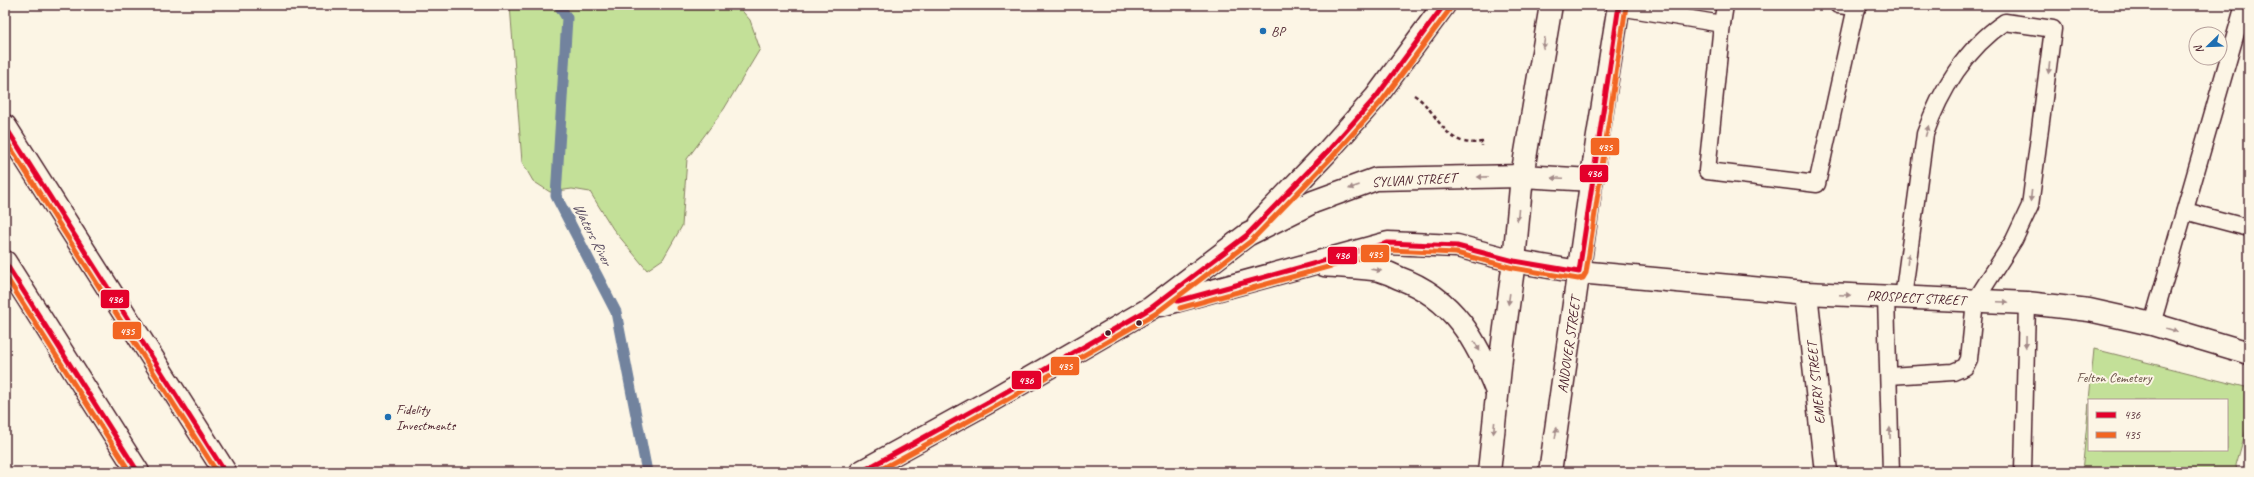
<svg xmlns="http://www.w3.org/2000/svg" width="2254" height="477" font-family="Caveat,sans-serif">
<rect width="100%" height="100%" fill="#fcf5e5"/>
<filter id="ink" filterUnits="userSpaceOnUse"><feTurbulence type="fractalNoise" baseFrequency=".025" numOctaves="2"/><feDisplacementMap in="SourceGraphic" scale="8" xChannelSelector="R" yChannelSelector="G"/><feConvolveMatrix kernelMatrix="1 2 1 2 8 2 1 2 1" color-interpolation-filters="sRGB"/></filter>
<g filter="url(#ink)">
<!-- green -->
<g fill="#c3e098" stroke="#868062">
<path d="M510 5H737L750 20 760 49 724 109 687 159 682 226 663 259 647 270 613 229 590 192 572 189 550 192 533 181 522 162Z"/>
<path d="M2094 349 2249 388V420L2236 465 2237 472H2082L2089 403V450H2227V400H2089Z"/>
</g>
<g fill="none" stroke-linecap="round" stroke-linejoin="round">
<!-- stream -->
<path stroke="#72839e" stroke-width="11" d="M559 5 567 18 556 196 616 312 647 472"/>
<defs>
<g id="service">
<path d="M1838 5 1856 7 1860 5"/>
<path d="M1619 7 1722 24 1707 171 1817 184 1856 7"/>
<path d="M1722 24 1725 5"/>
<path d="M2185 211 2249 228"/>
<path d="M1886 297 1891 472"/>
<path d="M2152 324 2244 5"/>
<path d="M1889 376 1953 372 1965 367 1969 359 1975 301 2014 240 2030 206 2053 29 2005 22C1966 48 1940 91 1925 134L1903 298"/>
<path d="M2023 472 2027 303"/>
</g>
<path id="minor" d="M1806 293 1826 472"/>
<path id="tertiary" d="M1579 272 1806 293 2027 303 2089 310 2152 324 2249 353"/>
<g id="secondary">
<path d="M5 126 225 472"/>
<path d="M1259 223 1327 152 1376 97 1444 5"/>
<path d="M5 262 138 472"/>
<path d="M1324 265C1342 267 1362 267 1379 270 1386 272 1393 275 1399 278 1454 298 1477 341 1497 392"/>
<path d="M1161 305 1388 243 1457 246 1514 261"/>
<path d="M861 472 992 400 1151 308 1247 235 1313 202 1376 179 1522 176"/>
</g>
<g id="trunk">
<path d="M1522 176 1592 180"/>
<path d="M1514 261 1579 272"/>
<path d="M1489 472 1501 358 1514 261 1522 176 1551 5"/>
<path d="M1550 472 1597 142 1619 5"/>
</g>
</defs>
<!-- service casing -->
<use href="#service" stroke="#4a1f2b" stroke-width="19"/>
<!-- minor casing -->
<use href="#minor" stroke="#4a1f2b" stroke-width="25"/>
<!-- tertiary casing -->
<use href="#tertiary" stroke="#4a1f2b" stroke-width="25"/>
<!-- secondary casing -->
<use href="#secondary" stroke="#4a1f2b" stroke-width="25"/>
<!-- trunk casing -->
<use href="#trunk" stroke="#4a1f2b" stroke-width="25"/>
<!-- path -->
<path stroke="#4a1f2b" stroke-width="2.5" stroke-dasharray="4 3" stroke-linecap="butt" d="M1414 95C1440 112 1443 149 1482 142V146"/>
<!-- service -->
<use href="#service" stroke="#fcf5e5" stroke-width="16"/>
<!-- minor -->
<use href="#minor" stroke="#fcf5e5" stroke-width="22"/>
<!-- tertiary -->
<use href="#tertiary" stroke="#fcf5e5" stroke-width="22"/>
<!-- secondary -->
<use href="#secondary" stroke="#fcf5e5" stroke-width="22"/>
<!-- trunk -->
<use href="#trunk" stroke="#fcf5e5" stroke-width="22"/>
<defs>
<g id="bus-1">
<path d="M5 126 225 472"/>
<path d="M5 262 138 472"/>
<path d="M1178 301 1388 243 1457 246 1514 261 1579 272 1619 5"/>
<path d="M861 472 992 400 1151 308 1247 235 1327 152 1376 97 1444 5"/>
</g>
<g id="bus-2">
<path d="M5 139 217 472"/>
<path d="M5 275 130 472"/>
<path d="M1180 308 1389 250 1456 253 1513 268 1578 279 1583 278 1586 273 1626 6"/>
<path d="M876 472 996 406 1155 314 1251 241 1332 157 1381 102 1450 9"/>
</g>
</defs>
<!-- bus-1 casing -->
<use href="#bus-1" stroke="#fcf5e5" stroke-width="8"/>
<!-- bus-2 casing -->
<use href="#bus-2" stroke="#fcf5e5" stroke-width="8"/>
<!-- bus-1 -->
<use href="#bus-1" stroke="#e4002b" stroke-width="5"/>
<!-- bus-2 -->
<use href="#bus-2" stroke="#f26522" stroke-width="5"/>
</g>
<!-- one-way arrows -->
<defs><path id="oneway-solid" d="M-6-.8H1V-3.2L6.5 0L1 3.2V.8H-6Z"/></defs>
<g fill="#a38a88">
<use href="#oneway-solid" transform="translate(1544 43) rotate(99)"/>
<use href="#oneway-solid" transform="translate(2049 68) rotate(97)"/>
<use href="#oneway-solid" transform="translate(1927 131) rotate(-74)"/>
<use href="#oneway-solid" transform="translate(1483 177) rotate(179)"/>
<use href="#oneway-solid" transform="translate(1557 178) rotate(-177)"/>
<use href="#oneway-solid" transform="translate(1354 187) rotate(160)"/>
<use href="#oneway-solid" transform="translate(2031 196) rotate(96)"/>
<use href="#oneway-solid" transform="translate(1518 215) rotate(95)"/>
<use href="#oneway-solid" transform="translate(1908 259) rotate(-82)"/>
<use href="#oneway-solid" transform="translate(1376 270) rotate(8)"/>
<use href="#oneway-solid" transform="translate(1845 295) rotate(3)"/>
<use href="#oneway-solid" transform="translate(1509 299) rotate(98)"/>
<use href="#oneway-solid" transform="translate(2003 302) rotate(2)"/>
<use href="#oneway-solid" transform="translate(2172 330) rotate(17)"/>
<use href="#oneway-solid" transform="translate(2026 342) rotate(91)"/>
<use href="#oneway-solid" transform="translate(1477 346) rotate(60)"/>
<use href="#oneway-solid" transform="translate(1494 428) rotate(96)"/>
<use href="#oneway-solid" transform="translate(1556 433) rotate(-81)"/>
<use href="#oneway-solid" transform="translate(1890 433) rotate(-91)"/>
</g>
</g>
<!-- markers -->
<g fill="#1f6fb2" stroke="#fcf5e5" stroke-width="1.5">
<circle cx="1263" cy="31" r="4"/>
<circle cx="388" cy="417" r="4"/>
</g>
<g fill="#4a1f2b" stroke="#fcf5e5" stroke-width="1.5">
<circle cx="1139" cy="323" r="3.5"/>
<circle cx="1108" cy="333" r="3.5"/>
</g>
<g text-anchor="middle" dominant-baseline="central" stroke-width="4" stroke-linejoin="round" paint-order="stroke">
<!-- poi labels -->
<g font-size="14" fill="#4a1f2b" stroke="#fcf5e5" text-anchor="start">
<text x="1271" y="31">BP</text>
<text x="396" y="409">Fidelity<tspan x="396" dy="16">Investments</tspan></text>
</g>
<!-- street labels -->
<g font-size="14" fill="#4a1f2b" stroke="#fcf5e5">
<text transform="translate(1414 180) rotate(-3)">SYLVAN STREET</text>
<text transform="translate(1916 298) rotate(3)">PROSPECT STREET</text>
<text transform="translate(1569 345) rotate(-82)">ANDOVER STREET</text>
<text transform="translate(1816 383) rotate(-96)">EMERY STREET</text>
</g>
<!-- park labels -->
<g font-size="14" fill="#684f46" stroke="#fcf5e5">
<text x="2114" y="377">Felton Cemetery</text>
</g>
<!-- water labels -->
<g font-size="15" font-style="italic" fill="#5e5165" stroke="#fcf5e5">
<text transform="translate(592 234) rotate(63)">Waters River</text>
</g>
</g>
<g stroke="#fcf5e5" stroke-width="1.5">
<rect x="1590" y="137" width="30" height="19" rx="4" fill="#f26522"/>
<rect x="1579" y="164" width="30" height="19" rx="4" fill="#e4002b"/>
<rect x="1360" y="244" width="30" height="19" rx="4" fill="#f26522"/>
<rect x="1327" y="246" width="31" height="19" rx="4" fill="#e4002b"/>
<rect x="100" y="289" width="30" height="20" rx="4" fill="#e4002b"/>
<rect x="112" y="321" width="30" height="19" rx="4" fill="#f26522"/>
<rect x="1050" y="356" width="30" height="20" rx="4" fill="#f26522"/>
<rect x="1011" y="370" width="31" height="20" rx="4" fill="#e4002b"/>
</g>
<g font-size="11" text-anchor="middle" font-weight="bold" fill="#fff">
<text x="1605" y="151">435</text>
<text x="1594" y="177">436</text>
<text x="1375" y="258">435</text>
<text x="1342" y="259">436</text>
<text x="115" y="303">436</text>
<text x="127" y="335">435</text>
<text x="1065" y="370">435</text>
<text x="1026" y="384">436</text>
</g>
<!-- margin -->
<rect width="2254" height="477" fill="none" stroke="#fcf5e5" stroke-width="20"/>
<rect x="10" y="10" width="2234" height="457" fill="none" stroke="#4a1f2b" stroke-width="1.5" filter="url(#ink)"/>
<!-- legend -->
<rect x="2088" y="399" width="140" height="52" fill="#fcf5e5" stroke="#b59f9b"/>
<rect x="2096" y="412" width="20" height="6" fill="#e4002b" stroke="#b59f9b"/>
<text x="2124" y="419" font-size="12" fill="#4a1f2b">436</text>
<rect x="2096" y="432" width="20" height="6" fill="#f26522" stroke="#b59f9b"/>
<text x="2124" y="439" font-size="12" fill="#4a1f2b">435</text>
<!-- north arrow -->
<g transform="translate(2208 46) rotate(247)"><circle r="19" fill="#fcf5e5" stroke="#b59f9b"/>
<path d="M0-3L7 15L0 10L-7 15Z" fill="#1f6fb2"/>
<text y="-6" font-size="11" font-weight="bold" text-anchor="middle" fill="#4a1f2b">N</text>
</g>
</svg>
